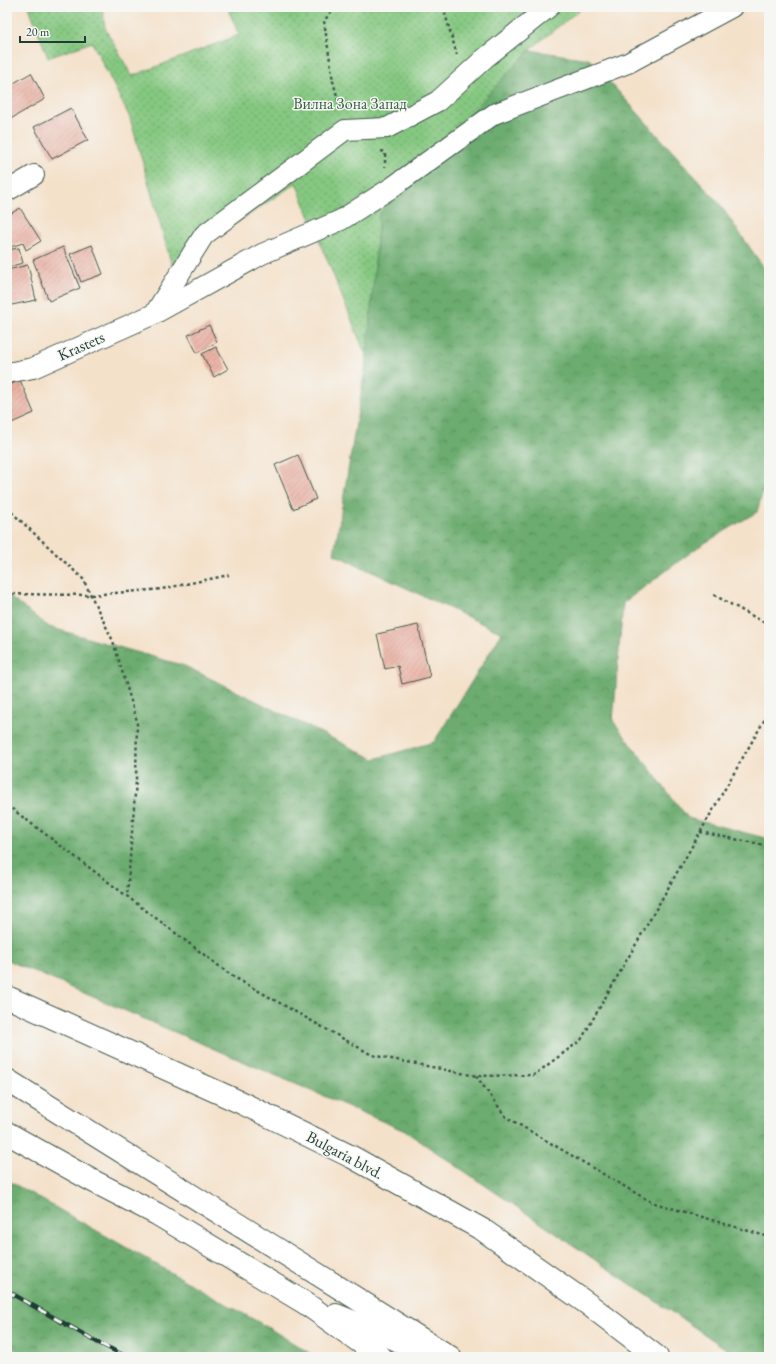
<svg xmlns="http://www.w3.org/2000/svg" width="776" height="1364" font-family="'EB Garamond',serif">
<defs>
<pattern id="forest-crowns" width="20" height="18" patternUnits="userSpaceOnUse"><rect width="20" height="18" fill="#6cac6f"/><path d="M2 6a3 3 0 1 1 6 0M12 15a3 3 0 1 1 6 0" fill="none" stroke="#588d5c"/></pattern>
<pattern id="park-dots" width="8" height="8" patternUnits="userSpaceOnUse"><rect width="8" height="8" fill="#85c881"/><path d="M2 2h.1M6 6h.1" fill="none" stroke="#6ca46a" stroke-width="1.8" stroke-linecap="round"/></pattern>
<pattern id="building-hatch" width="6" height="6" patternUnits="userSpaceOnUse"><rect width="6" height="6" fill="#eab0a3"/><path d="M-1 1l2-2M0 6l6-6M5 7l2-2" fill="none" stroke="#bd9086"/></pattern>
</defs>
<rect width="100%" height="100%" fill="#f6f6f2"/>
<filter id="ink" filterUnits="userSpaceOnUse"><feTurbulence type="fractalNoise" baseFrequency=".025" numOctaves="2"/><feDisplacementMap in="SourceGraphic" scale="8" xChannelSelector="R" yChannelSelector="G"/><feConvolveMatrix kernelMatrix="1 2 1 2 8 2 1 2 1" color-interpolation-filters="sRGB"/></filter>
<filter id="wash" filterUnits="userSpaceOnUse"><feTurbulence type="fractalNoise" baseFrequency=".012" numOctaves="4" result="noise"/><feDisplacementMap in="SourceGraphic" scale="16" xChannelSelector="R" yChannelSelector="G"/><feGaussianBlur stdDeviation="0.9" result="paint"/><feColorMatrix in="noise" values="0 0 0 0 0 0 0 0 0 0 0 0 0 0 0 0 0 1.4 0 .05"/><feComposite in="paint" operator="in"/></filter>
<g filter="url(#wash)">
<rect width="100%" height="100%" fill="#f4e1ca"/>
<!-- forest -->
<g fill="url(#forest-crowns)" stroke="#467452">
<path d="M529 50 589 59 718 202 769 275V469L757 512 698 547 623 603 613 721 688 818 769 839V1357H738L405 1131 7 960V595L49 627 185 666 374 759 434 742 502 633 334 554 367 358 379 214Z"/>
<path d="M7 1180 267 1327 316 1357H30L7 1346Z"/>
</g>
<!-- park -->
<path fill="url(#park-dots)" stroke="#52825a" d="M29 7H103L105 28 132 76 239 35 227 7H583L529 50 379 214 367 358 296 183 172 266 130 118 92 42 48 58Z"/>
<g id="blocks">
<!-- building -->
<g fill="url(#building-hatch)">
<path d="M31 73 45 99 7 121V87Z"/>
<path d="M71 108 88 140 52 159 34 127Z"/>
<path d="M20 208 41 241 26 250 23 243 7 248V216Z"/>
<path d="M92 245 103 274 81 282 70 254Z"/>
<path d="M63 247 80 288 49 301 33 260Z"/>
<path d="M19 248 23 263 7 267V250Z"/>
<path d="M28 265 36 300 7 306V270Z"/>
<path d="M209 325 217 342 197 353 188 335Z"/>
<path d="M216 347 228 369 214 377 202 354Z"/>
<path d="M20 380 34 413 7 425V386Z"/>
<path d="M298 455 316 499 293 509 275 465Z"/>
<path d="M418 625 430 677 402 684 398 666 385 669 377 634Z"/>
</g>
</g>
</g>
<g filter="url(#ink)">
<use href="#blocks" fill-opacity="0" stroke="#3f564a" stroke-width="1"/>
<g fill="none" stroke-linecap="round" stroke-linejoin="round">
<defs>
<g id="minor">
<path d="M7 191 34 175"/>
<path d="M155 313 204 235 345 130 387 128 438 101 485 58 549 7"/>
<path d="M7 373 33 368 154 314 262 254 341 220 391 188 494 114 628 63 732 7"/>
</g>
<g id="trunk">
<path d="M7 997 244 1104 352 1157 483 1230 588 1304 657 1357"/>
<path d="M7 1080 450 1357"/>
<path d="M7 1133 91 1180 157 1214 305 1303 381 1357"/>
<path d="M336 1315 386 1335 415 1348"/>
</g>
</defs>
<!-- minor casing -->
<use href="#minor" stroke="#3f564a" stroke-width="22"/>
<!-- trunk casing -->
<use href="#trunk" stroke="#3f564a" stroke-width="24"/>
<!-- path -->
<g stroke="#3f564a" stroke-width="2.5" stroke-dasharray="3 3" stroke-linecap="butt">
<path d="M335 7 324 21 333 81 341 111"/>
<path d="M445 7 444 10 457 55"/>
<path d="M381 151 385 152V167"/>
<path d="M7 508 83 579 113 641 137 721 136 781 127 896"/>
<path d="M7 594 91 595 162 589 229 575"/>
<path d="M714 595 769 625"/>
<path d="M7 805 232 976 372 1055 476 1076 534 1075 581 1040 769 712"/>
<path d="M700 832 769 846"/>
<path d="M476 1076 506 1117 651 1202 769 1237"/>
</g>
<!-- minor -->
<use href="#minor" stroke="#fff" stroke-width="20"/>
<!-- trunk -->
<use href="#trunk" stroke="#fff" stroke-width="22"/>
<defs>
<path id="rail" d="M7 1291 97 1342 127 1357"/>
</defs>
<!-- rail casing -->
<use href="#rail" stroke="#1f3d34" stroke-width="4.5"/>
<!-- rail -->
<use href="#rail" stroke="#f6f6f2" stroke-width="3" stroke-dasharray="9" stroke-linecap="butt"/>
</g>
</g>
<g text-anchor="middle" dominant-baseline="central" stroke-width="3" stroke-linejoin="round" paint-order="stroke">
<!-- park labels -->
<g font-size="16" fill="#386047" stroke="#f6f6f2">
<text x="350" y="103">Вилна Зона Запад</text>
</g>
<!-- street labels -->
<g font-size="16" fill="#1f3d34" stroke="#f6f6f2">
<text transform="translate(81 346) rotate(-24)">Krastets</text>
<text transform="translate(345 1155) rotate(28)">Bulgaria blvd.</text>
</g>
</g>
<!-- margin -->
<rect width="776" height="1364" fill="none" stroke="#f6f6f2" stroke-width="24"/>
<!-- scale -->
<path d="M20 36v6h65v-6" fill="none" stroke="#1f3d34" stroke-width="2"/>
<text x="26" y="36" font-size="12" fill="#1f3d34" stroke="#f6f6f2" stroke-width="3" paint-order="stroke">20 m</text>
</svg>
